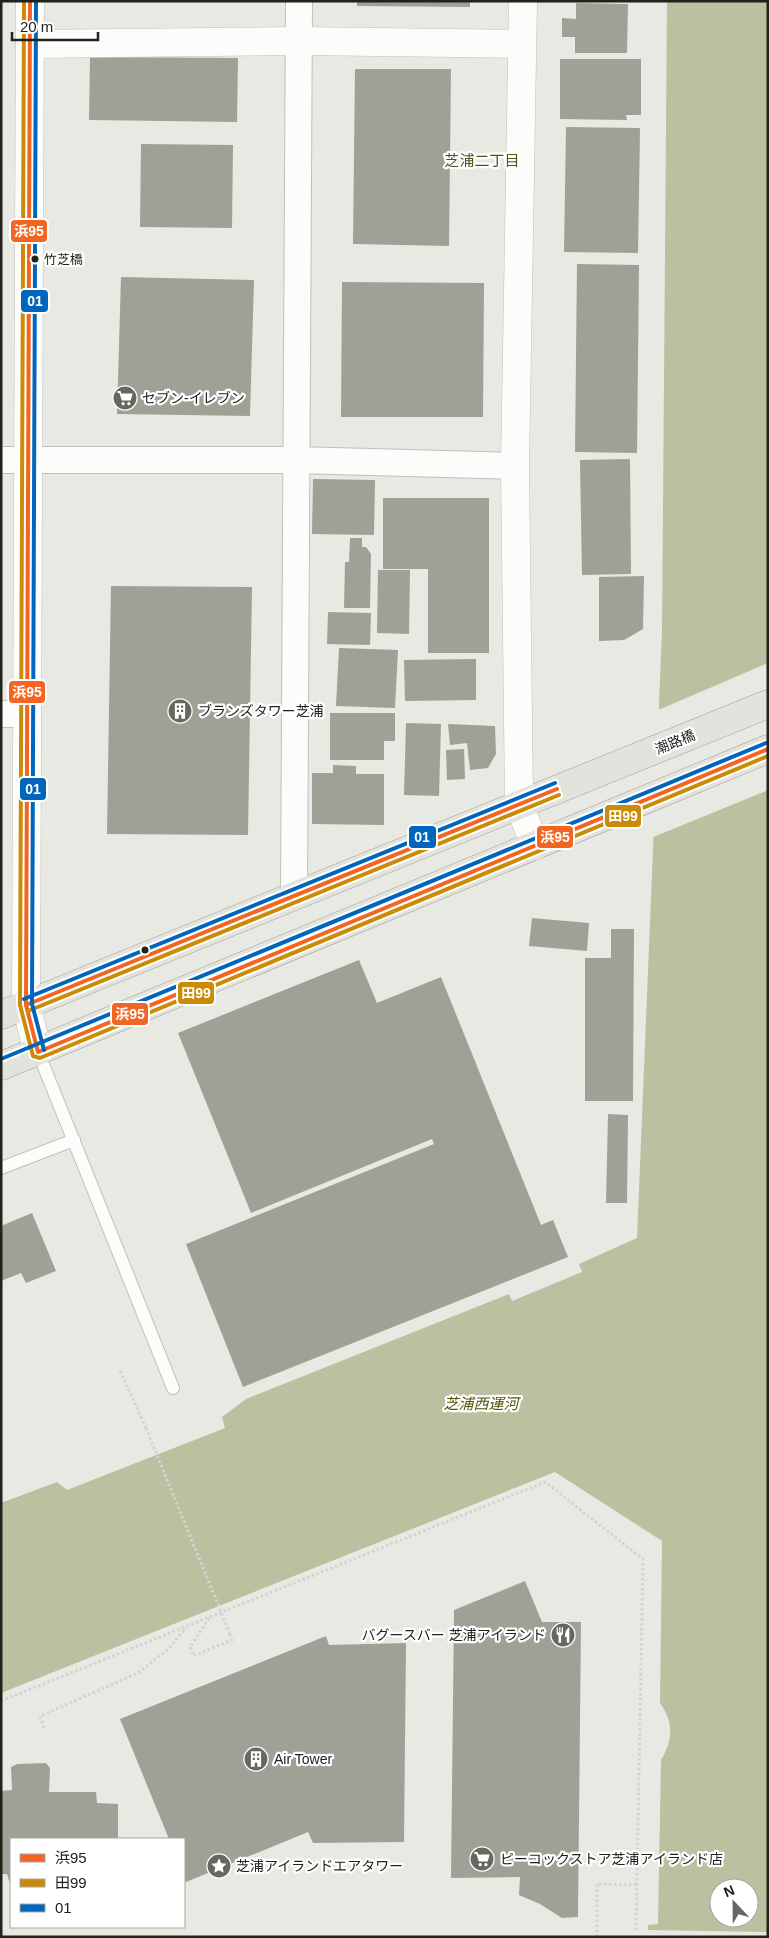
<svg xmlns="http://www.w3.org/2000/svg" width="769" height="1938" font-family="Arial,'Noto Sans JP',sans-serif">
<rect width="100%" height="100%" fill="#e8e9e3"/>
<!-- water -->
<path fill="#bdc0a0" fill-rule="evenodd" d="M667 1H768V1937H648V1925L658 1924 661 1760C673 1739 674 1723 660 1703L662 1541 555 1472 1 1693V1503L57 1482 67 1490 225 1428 222 1417 246 1399 509 1294 512 1301 582 1272 579 1264 637 1238 662 631ZM719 1888H749V1918H719Z"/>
<!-- pier -->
<g fill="#e8e9e3">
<path d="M768 663V790L651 838 656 711Z"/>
<path d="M646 1930 768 1932V1937H646Z"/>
</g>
<!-- building -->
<g fill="#a0a097">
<path d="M357 1H470V7L357 6Z"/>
<path d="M576 3 628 4 627 53H575V37H562V18L576 19Z"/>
<path d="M90 57 238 58 237 122 89 120Z"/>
<path d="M560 59H641V115H626L627 120 560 119Z"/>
<path d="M355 69H451L449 246 353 244Z"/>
<path d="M566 127 640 128 638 253 564 252Z"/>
<path d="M141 144 233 145 232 228 140 227Z"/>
<path d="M577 264 639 265 637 453 575 452Z"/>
<path d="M121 277 254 280 250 416 117 414Z"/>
<path d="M342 282 484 283 483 417H341Z"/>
<path d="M630 459 631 574 582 575 580 460Z"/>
<path d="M313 479 375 480 374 535 312 534Z"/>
<path d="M383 498H489V653H428V569H383Z"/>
<path d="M350 538H362V547H366L371 554 370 608H344L345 562H349Z"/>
<path d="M378 570H410L409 634 377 633Z"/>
<path d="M644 576 643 629 624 640 599 641V577Z"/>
<path d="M111 586 252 587 248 835 107 834Z"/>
<path d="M328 612 371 613 370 645 327 644Z"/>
<path d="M339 648 398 650 395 708 336 706Z"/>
<path d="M476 659V700L405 701 404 660Z"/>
<path d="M330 713H395V741H384V760H330Z"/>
<path d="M406 723 441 724 439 796 404 795Z"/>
<path d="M448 724 495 726 496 754 488 768 470 770 467 743 450 745Z"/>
<path d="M464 749 465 779 447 780 446 750Z"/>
<path d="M333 765 356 766V774H384V825L312 824V773H333Z"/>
<path d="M532 918 589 923 587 951 529 946Z"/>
<path d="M611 929H634L633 1101H585V958H611Z"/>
<path d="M359 960 377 1003 441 977 541 1225 553 1220 568 1257 243 1387 186 1244 434 1144 432 1139 251 1213 178 1033Z"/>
<path d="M608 1114 628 1115 627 1203H606Z"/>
<path d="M32 1213 56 1271 26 1283 21 1273 1 1281V1226Z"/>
<path d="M525 1581 542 1622H581L578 1917 562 1918 540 1904 519 1895 520 1877 451 1878 454 1610Z"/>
<path d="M326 1636 329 1645 406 1643 404 1842 313 1843 308 1832 186 1882 184 1877V1839H169L120 1719Z"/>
<path d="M46 1763 50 1768 49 1792H96L97 1803 118 1804V1839H11V1881H9L7 1874H1V1791L12 1790 11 1767 17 1764Z"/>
</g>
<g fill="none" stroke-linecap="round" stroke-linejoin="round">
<defs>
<g id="service">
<path d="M38 1052 173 1388"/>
<path d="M1 1168 74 1140"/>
</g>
<g id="minor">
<path d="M1 460H296L515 466"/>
<path d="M1 714H26"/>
<path d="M294 896 299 1"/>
</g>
<g id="tertiary">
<path d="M30 1 26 1005 38 1052"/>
<path d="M523 1 515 466 519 804 535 846"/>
<path d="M30 44 300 41 522 44"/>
</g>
<g id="primary">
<path d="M1 1015 768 704"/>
<path d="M1 1066 768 749"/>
</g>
</defs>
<!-- service casing -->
<use href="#service" stroke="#bfc0bb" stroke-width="14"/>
<!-- minor casing -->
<use href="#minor" stroke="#bfc0bb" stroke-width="28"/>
<!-- tertiary casing -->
<use href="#tertiary" stroke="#bfc0bb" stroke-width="29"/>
<!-- primary casing -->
<use href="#primary" stroke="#9e9f93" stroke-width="29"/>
<!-- path -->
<g stroke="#d3d3d1" stroke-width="3" stroke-dasharray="2.5 2.5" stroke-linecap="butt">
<path d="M120 1371 146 1428"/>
<path d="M209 1618 190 1647 193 1656 232 1640 230 1634"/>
<path d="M1 1701 545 1482 643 1559 636 1930"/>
<path d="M44 1728 40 1716 138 1673 168 1649 186 1628"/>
<path d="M597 1937V1884L636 1885"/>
</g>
<!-- service -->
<use href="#service" stroke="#fcfcfb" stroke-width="12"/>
<!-- minor -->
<use href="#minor" stroke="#fcfcfb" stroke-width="26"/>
<!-- tertiary -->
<use href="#tertiary" stroke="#fcfcfb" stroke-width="28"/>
<!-- primary -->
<use href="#primary" stroke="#e3e3dd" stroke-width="28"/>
<!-- path-bridge -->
<path stroke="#d3d3d1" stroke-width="3" stroke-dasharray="2.5 2.5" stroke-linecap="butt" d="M146 1428 230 1634"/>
<defs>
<g id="bus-1">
<path d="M30 1 26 1005 38 1052 768 749"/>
<path d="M26 1005 557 789"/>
</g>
<g id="bus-2">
<path d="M24 1 20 1005 33 1056 40 1058 768 756"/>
<path d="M28 1011 559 795"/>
</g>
<g id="bus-3">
<path d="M36 1 32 1004 44 1050"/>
<path d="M24 999 555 783"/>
<path d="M1 1059 766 743"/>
</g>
</defs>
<!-- bus-1 casing -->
<use href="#bus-1" stroke="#fff" stroke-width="8"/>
<!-- bus-2 casing -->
<use href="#bus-2" stroke="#fff" stroke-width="8"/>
<!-- bus-3 casing -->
<use href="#bus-3" stroke="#fff" stroke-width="8"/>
<!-- bus-1 -->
<use href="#bus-1" stroke="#f26522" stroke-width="4"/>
<!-- bus-2 -->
<use href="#bus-2" stroke="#cc8b06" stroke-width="4"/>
<!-- bus-3 -->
<use href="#bus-3" stroke="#0065bd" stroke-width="4"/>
</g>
<!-- icons -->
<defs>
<symbol id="supermarket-disc" viewBox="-11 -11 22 22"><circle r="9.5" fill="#676762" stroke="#fff"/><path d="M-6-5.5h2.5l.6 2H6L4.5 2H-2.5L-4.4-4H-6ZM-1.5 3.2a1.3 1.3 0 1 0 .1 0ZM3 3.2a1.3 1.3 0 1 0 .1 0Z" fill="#fff"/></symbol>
<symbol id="building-disc" viewBox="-11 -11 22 22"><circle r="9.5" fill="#676762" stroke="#fff"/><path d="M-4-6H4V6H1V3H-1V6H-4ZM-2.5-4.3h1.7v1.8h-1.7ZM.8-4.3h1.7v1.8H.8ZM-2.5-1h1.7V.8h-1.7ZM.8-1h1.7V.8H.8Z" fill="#fff"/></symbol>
<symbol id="restaurant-disc" viewBox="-11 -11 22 22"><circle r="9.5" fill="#676762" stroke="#fff"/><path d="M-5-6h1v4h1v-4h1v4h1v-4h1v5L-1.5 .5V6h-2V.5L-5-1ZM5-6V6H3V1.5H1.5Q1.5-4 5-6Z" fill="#fff"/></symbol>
<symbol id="sight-disc" viewBox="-11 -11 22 22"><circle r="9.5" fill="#676762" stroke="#fff"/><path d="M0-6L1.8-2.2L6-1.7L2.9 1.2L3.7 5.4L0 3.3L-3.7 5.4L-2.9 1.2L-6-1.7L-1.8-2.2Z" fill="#fff"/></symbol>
</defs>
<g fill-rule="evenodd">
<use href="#supermarket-disc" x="111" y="384" width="28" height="28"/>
<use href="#building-disc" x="166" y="697" width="28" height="28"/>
<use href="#restaurant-disc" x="549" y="1621" width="28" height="28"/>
<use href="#building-disc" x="242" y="1745" width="28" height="28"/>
<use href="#supermarket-disc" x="468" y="1845" width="28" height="28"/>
<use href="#sight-disc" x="205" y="1852" width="28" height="28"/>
</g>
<!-- markers -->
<g fill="#21211d" stroke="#fff" stroke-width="2">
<circle cx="35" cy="259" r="4.5"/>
<circle cx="145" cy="950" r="4.5"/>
</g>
<g text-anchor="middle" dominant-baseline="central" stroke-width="4.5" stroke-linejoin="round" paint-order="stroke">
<!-- bus labels -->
<g font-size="13" fill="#21211d" stroke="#fff" text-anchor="start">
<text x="44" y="259">竹芝橋</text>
</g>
<!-- poi labels -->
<g font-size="14" fill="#21211d" stroke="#fff" text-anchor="start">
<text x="142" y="398">セブン-イレブン</text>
<text x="198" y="711">ブランズタワー芝浦</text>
<text x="546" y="1635" text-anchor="end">バグースバー 芝浦アイランド</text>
<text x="274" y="1759">Air Tower</text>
<text x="500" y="1859">ピーコックストア芝浦アイランド店</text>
<text x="236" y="1866">芝浦アイランドエアタワー</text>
</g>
<!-- street labels -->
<g font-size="14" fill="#21211d" stroke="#fff">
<text transform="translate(675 742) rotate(-22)">潮路橋</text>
</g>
<!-- neighbourhood labels -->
<g font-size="15" fill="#505217" stroke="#fff">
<text x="482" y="160">芝浦二丁目</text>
</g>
<!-- water labels -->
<g font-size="15" font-style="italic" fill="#51530d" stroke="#fff">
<text x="481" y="1403">芝浦西運河</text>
</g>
</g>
<g stroke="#fff" stroke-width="2">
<rect x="10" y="219" width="38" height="24" rx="5" fill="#f26522"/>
<rect x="20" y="289" width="29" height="24" rx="5" fill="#0065bd"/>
<rect x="8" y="680" width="38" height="24" rx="5" fill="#f26522"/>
<rect x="19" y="777" width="28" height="24" rx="5" fill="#0065bd"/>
<rect x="604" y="804" width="38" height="24" rx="5" fill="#cc8b06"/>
<rect x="408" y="825" width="29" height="24" rx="5" fill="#0065bd"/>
<rect x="536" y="825" width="38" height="24" rx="5" fill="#f26522"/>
<rect x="177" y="981" width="38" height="24" rx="5" fill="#cc8b06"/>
<rect x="111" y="1002" width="38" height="24" rx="5" fill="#f26522"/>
</g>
<g font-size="14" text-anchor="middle" font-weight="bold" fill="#fff">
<text x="29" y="236">浜95</text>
<text x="35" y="306">01</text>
<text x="27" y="697">浜95</text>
<text x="33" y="794">01</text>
<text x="623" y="821">田99</text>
<text x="422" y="842">01</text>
<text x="555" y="842">浜95</text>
<text x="196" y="998">田99</text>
<text x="130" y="1019">浜95</text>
</g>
<!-- border -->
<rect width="769" height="1938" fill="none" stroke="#21211d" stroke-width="5"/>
<!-- legend -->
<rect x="10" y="1838" width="175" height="90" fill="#ffffff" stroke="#a6a6a5"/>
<rect x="20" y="1854" width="25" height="8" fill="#f26522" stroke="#a6a6a5"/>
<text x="55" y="1863" font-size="15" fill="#21211d">浜95</text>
<rect x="20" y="1879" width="25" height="8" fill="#cc8b06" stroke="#a6a6a5"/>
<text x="55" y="1888" font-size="15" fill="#21211d">田99</text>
<rect x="20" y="1904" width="25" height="8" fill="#0065bd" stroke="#a6a6a5"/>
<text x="55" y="1913" font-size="15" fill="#21211d">01</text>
<!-- north arrow -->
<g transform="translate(734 1903) rotate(338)"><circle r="24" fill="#ffffff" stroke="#a6a6a5"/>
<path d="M0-4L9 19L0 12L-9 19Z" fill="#676762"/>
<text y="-8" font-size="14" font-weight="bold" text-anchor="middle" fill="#21211d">N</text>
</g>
<!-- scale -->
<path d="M12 32v8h86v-8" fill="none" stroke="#21211d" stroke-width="2.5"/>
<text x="20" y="32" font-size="15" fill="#21211d" stroke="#ffffff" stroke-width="4" paint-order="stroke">20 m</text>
</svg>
